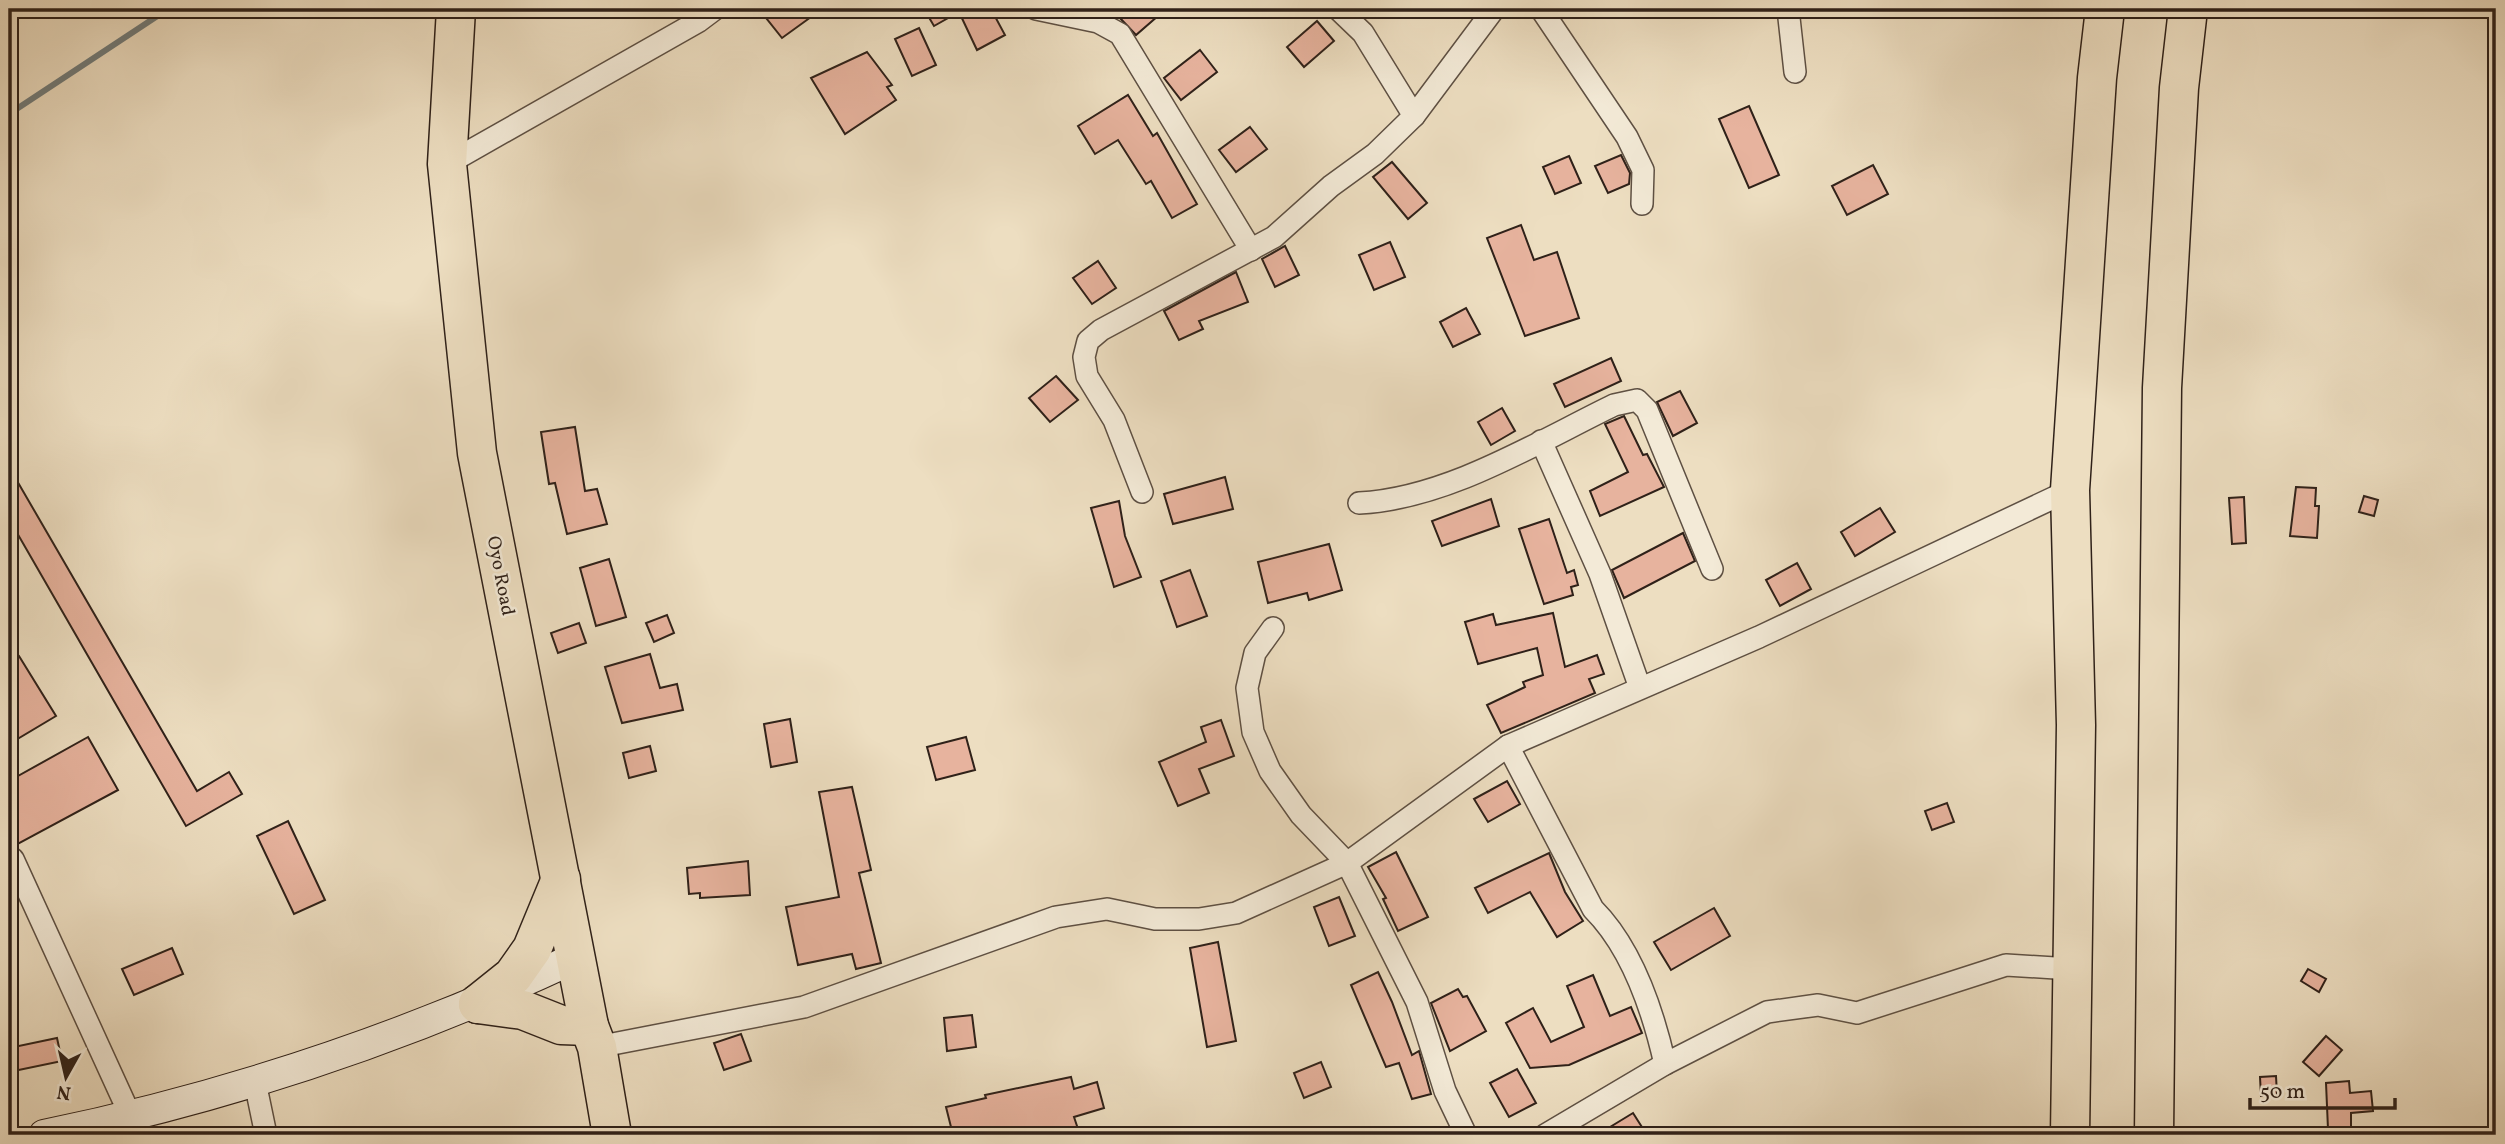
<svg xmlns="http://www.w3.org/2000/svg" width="2505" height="1144" font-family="Vollkorn,serif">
<rect width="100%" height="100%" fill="#eddec1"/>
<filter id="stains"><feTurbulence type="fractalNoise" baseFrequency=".00286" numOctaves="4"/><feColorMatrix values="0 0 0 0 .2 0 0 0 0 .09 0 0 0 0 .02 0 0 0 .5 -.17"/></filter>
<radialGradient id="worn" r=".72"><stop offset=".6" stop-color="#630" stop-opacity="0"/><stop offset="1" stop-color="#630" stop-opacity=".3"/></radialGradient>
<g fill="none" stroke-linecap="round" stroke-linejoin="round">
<!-- stream -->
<path stroke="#717c7b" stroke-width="6" d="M9 114 168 9"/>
</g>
<!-- building -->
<g fill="#e7b39e" stroke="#2f2119" stroke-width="2">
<path d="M759 9H822L782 38Z"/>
<path d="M924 9H991L1005 35 977 50 959 12 934 26Z"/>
<path d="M1128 9H1166L1136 35 1119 17Z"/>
<path d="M1317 21 1334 41 1304 67 1287 47Z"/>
<path d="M919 28 936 65 912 76 895 39Z"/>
<path d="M1200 50 1217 72 1181 100 1164 78Z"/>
<path d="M867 52 892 85 887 87 896 100 845 134 811 78Z"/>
<path d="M1128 95 1153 136 1157 133 1197 204 1172 218 1151 181 1146 184 1118 140 1095 154 1078 126Z"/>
<path d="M1749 106 1779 175 1749 188 1719 119Z"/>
<path d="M1250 127 1267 149 1236 172 1219 150Z"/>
<path d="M1621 155 1630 173 1629 184 1608 193 1595 166Z"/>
<path d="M1569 156 1581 183 1555 194 1543 167Z"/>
<path d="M1392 162 1427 203 1408 219 1373 177Z"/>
<path d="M1873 165 1888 194 1847 215 1832 186Z"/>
<path d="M1521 225 1534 260 1557 252 1579 318 1525 336 1487 238Z"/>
<path d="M1390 242 1405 277 1374 290 1359 255Z"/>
<path d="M1285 246 1299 275 1275 287 1262 259Z"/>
<path d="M1098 261 1116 288 1092 304 1073 278Z"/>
<path d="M1236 272 1248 302 1199 321 1203 329 1179 340 1164 311Z"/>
<path d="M1466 308 1480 334 1453 347 1440 322Z"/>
<path d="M1611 358 1621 381 1565 407 1554 384Z"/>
<path d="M1056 376 1078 400 1050 422 1029 398Z"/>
<path d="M1680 391 1697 423 1673 436 1657 402Z"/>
<path d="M1502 408 1515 431 1491 445 1478 422Z"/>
<path d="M1624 416 1643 455 1647 454 1664 487 1600 516 1590 491 1628 472 1605 424Z"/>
<path d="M575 427 585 491 597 489 607 524 567 534 555 483 549 484 541 432Z"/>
<path d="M9 467 197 791 229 772 242 794 186 826 9 519Z"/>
<path d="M1225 477 1233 509 1173 524 1164 494Z"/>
<path d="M2296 487 2316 488 2315 506H2319L2317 538 2290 536Z"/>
<path d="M2364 496 2378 500 2374 516 2359 512Z"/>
<path d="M2244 497 2246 543 2232 544 2229 498Z"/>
<path d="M1491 499 1499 526 1442 546 1432 521Z"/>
<path d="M1119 501 1125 536 1141 577 1114 587 1091 508Z"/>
<path d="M1880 508 1895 532 1855 556 1841 532Z"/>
<path d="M1549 519 1567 573 1574 570 1578 585 1571 587 1573 595 1544 604 1519 529Z"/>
<path d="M1683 533 1695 561 1624 598 1612 570Z"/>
<path d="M1329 544 1342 590 1309 600 1307 593 1268 603 1258 562Z"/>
<path d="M609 559 626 617 596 626 580 568Z"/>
<path d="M1797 563 1811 589 1780 606 1766 580Z"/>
<path d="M1190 570 1207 616 1177 627 1161 581Z"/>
<path d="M1553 613 1565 667 1597 655 1604 674 1589 679 1595 693 1501 733 1487 705 1525 687 1523 682 1543 675 1537 648 1478 664 1465 622 1493 614 1496 625Z"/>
<path d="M667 615 674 633 654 642 646 623Z"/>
<path d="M579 623 586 643 558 653 551 633Z"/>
<path d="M650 654 660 688 677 684 683 710 622 723 605 667Z"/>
<path d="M19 656 56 716 9 744V662Z"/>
<path d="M790 719 797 762 771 767 764 724Z"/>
<path d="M1221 720 1234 756 1199 769 1209 793 1178 806 1159 762 1206 742 1201 727Z"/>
<path d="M88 737 118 790 14 846 9 836V781Z"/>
<path d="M966 737 975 770 936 780 927 747Z"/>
<path d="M650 746 656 771 629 778 623 753Z"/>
<path d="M1507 781 1520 804 1488 822 1474 799Z"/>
<path d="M852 787 871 870 859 873 881 963 856 969 852 954 798 965 786 907 839 897 819 792Z"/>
<path d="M1947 803 1954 822 1932 830 1925 811Z"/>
<path d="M288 821 325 900 294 914 257 836Z"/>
<path d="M1396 852 1428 917 1398 931 1383 899 1386 898 1368 867Z"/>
<path d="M1549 853 1565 892 1583 921 1557 937 1530 892 1488 913 1475 888Z"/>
<path d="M748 861 750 895 700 898V893L689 894 687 868Z"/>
<path d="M1339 897 1355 936 1329 946 1314 907Z"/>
<path d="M1714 908 1730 936 1671 970 1654 942Z"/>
<path d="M1218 942 1236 1041 1207 1047 1190 948Z"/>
<path d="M172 948 183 974 134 995 122 969Z"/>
<path d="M2308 969 2326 979 2319 992 2301 981Z"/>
<path d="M1378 972 1392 1002 1412 1055 1419 1051 1431 1094 1412 1099 1399 1063 1386 1067 1351 985Z"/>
<path d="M1593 975 1610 1016 1631 1007 1642 1033 1569 1065 1530 1068 1506 1023 1533 1008 1551 1042 1584 1027 1567 986Z"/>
<path d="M1458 989 1463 997 1467 996 1486 1031 1450 1051 1431 1003Z"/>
<path d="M972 1015 976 1047 947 1051 944 1018Z"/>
<path d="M741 1034 751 1061 724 1070 714 1043Z"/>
<path d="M2326 1036 2342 1050 2319 1076 2303 1062Z"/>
<path d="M57 1038 62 1061 9 1072V1048Z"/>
<path d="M1321 1062 1331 1087 1304 1098 1294 1073Z"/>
<path d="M1517 1069 1536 1103 1509 1117 1490 1083Z"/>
<path d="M2276 1076 2277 1095 2261 1096 2260 1077Z"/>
<path d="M1071 1077 1074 1089 1097 1082 1104 1108 1074 1117 1080 1135H953L946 1107 986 1098 985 1095Z"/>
<path d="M2349 1081 2350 1093 2371 1091 2373 1111 2351 1113V1128L2328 1129 2326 1083Z"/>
<path d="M1633 1113 1647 1135H1597Z"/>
</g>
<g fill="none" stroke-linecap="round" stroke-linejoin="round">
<defs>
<g id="street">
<path d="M1036 9 1098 22 1120 34 1251 250"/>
<path d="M1338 9 1363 33 1414 116"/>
<path d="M1541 9 1627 137 1643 170 1642 204"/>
<path d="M1788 9 1795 72"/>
<path d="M447 164 699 21 715 9"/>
<path d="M1541 441 1600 574 1640 688"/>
<path d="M1142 492 1114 420 1087 376 1084 357 1088 341 1101 330 1274 237 1331 186 1375 154 1414 116 1494 9"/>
<path d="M1359 503C1446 499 1536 443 1614 405L1637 400 1647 410 1712 569"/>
<path d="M1273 628 1255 653 1247 688 1253 732 1270 771 1301 815 1347 863 1417 1002 1445 1091 1466 1135"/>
<path d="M1508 746 1593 909C1632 948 1653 1011 1665 1064"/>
<path d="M13 859 131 1117"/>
<path d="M597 1047 804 1007 1056 917 1107 909 1155 919H1199L1236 913 1347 863 1508 746 1759 637 2070 490"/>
<path d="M255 1082 266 1135"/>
<path d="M1545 1135 1665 1064 1767 1012 1818 1005 1857 1013 2006 965 2071 969"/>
</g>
<path id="secondary" d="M44 1135C228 1097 407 1037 577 957"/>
<g id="highway">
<path d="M456 9 447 164 477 453 589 1026 597 1047 612 1135"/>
<path d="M478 1004 513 976 532 949 561 879"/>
<path d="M478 1004 523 1010 561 1025 589 1026"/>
<path d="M2070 1135 2076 725 2070 490 2097 78 2105 9"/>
<path d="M2154 1135 2162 388 2179 88 2188 9"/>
</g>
</defs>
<!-- street casing -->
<use href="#street" stroke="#5e5043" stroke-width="24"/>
<!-- secondary casing -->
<use href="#secondary" stroke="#2f2119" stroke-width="32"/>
<!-- highway casing -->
<use href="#highway" stroke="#2f2119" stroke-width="41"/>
<!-- street -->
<use href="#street" stroke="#f3ead7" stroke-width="21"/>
<!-- secondary -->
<use href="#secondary" stroke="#f3ead7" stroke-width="30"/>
<!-- highway -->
<use href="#highway" stroke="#eddec1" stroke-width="38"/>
</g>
<g text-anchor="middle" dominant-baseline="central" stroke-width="5" stroke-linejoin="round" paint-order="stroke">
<!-- street labels -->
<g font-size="19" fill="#2f2119" stroke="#f3ead7">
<text transform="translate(500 576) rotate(79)">Oyo Road</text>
</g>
</g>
<!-- margin -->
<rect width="2505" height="1144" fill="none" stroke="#eddec1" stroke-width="35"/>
<rect x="10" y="10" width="2484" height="1123" fill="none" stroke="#2f2119" stroke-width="3.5"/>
<rect x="18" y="18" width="2470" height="1109" fill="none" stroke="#2f2119" stroke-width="2"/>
<!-- north arrow -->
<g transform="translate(66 1077) rotate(188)" stroke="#f3ead7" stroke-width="5" paint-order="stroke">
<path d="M0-5L12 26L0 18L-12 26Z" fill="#2f2119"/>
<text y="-10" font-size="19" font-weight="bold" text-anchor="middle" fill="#2f2119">N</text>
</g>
<!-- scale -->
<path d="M2250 1098v10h145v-10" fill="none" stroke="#2f2119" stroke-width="3.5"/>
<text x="2260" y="1098" font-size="21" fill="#2f2119" stroke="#f3ead7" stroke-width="5" paint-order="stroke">50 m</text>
<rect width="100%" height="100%" filter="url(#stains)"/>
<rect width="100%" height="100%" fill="url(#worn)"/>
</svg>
